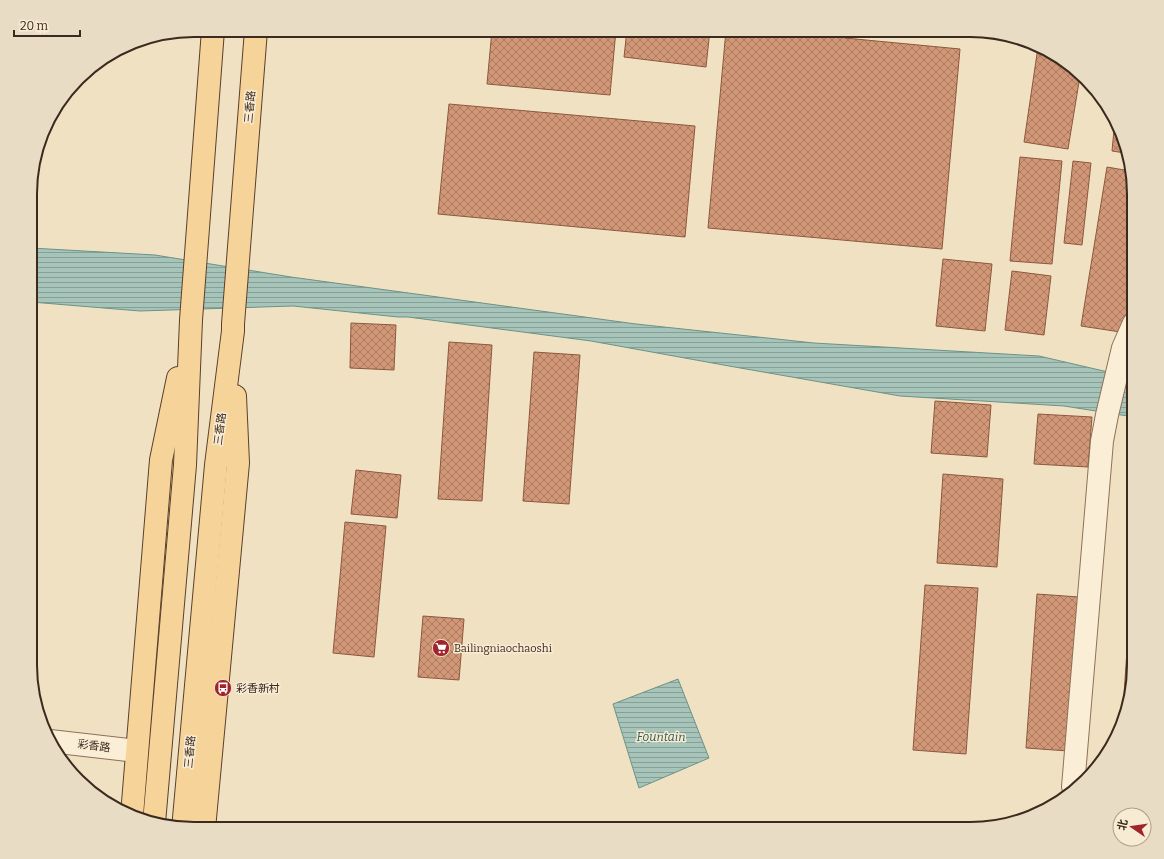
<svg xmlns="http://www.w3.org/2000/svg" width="1164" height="859" font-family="Bitter,'Noto Sans SC',serif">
<defs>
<pattern id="water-rules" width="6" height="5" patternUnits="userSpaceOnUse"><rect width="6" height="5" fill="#a6c4b9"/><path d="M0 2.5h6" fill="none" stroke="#889f96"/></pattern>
<pattern id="building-cross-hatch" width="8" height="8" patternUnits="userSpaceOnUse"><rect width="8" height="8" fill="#d19777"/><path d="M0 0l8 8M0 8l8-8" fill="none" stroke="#ab7b61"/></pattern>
</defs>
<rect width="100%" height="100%" fill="#f1e1c3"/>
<!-- water -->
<g fill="url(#water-rules)" stroke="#6b9387">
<path d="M31 248 155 255 291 277 636 324 814 343 1039 356 1134 378V417L1064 406 900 396 729 366 591 341 408 317H398L293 306 140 311 31 302Z"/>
<path d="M678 679 709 758 639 788 613 704Z"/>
</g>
<!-- building -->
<g fill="url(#building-cross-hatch)" stroke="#8d583d">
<path d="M492 30H616L610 95 487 84Z"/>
<path d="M627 30H710L706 67 624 57Z"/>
<path d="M726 30H846L845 38 960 49 942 249 708 228Z"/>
<path d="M1038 47 1070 64 1080 76 1068 149 1024 142Z"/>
<path d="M449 104 695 126 685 237 438 214Z"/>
<path d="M1115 119 1117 121 1125 153 1112 151Z"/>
<path d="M1020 157 1062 161 1052 264 1010 261Z"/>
<path d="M1073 161 1091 163 1082 245 1064 243Z"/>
<path d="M1107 167 1130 171 1134 184V292L1127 333 1081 326Z"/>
<path d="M943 259 992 264 985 331 936 326Z"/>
<path d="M1012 271 1051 276 1044 335 1005 330Z"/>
<path d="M351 323 396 325 394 370 350 368Z"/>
<path d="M449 342 492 345 482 501 438 499Z"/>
<path d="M534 352 580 355 569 504 523 501Z"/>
<path d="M935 401 991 405 987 457 931 453Z"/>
<path d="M1038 414 1092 417 1088 467 1034 464Z"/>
<path d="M356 470 401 475 397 518 351 514Z"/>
<path d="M943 474 1003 479 997 567 937 563Z"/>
<path d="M345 522 386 526 374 657 333 653Z"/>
<path d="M1134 548V618H1129Z"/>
<path d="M925 585 978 588 966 754 913 750Z"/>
<path d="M1037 594 1079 597 1068 751 1026 748Z"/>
<path d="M423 616 464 619 459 680 418 677Z"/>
<path d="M1127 650 1134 651V675L1125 718 1122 724Z"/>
</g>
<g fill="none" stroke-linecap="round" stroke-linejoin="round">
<defs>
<g id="minor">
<path d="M50 741 137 751"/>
<path d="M1073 787 1102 441 1107 415 1123 348 1134 323"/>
</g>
<g id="major">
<path d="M132 815 161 460 178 378"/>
<path d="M154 823 185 465 191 320 213 30"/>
<path d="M183 829 216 465 233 331V324L256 30"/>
<path d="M204 829 238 463 235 396"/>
</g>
</defs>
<!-- minor casing -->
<use href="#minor" stroke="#8d7158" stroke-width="24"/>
<!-- major casing -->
<use href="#major" stroke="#5a3f2d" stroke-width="24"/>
<!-- minor -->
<use href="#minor" stroke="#fbeed7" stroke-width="22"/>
<!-- major -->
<use href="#major" stroke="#f6d499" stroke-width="22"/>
</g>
<!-- icons -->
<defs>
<symbol id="supermarket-disc" viewBox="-11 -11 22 22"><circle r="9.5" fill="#a0242c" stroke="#f8ebd3"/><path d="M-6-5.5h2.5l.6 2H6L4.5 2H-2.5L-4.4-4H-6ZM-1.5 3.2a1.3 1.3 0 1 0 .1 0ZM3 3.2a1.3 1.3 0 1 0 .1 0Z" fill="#fff"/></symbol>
<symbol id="bus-disc" viewBox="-11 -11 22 22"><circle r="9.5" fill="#a0242c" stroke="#f8ebd3"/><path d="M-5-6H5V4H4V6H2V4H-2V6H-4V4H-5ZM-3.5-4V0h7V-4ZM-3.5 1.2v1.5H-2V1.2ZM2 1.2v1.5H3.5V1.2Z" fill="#fff"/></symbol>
</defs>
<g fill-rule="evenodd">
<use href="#supermarket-disc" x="431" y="638" width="20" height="20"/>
<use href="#bus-disc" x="213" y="678" width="20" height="20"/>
</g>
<g text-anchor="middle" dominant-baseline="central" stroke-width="3" stroke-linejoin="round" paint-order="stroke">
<!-- street labels -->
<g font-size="11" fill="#3c2a1e" stroke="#f8ebd3">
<text transform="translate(250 107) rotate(-85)">三香路</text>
<text transform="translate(220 429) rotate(-83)">三香路</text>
<text transform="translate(94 746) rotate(7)">彩香路</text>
<text transform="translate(190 752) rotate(-85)">三香路</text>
</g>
<!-- poi labels -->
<g font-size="11" fill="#3c2a1e" stroke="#f8ebd3" text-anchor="start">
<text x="454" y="648">Bailingniaochaoshi</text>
<text x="236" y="688">彩香新村</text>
</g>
<!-- water labels -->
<g font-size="12" font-style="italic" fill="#2c5c56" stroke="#f8ebd3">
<text x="661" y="737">Fountain</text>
</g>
</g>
<!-- crop -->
<path d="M0 0H1164V859H0ZM194 37H970A157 157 0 0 1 1127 194V665A157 157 0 0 1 970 822H194A157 157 0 0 1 37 665V194A157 157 0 0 1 194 37Z" fill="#e9dcc5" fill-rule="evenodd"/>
<path fill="none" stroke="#3c2a1e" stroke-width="2" d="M194 37H970A157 157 0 0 1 1127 194V665A157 157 0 0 1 970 822H194A157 157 0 0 1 37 665V194A157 157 0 0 1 194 37Z"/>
<!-- north arrow -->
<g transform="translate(1132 827) rotate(283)"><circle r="19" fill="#f8ebd3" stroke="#ad9e8b"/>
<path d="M0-3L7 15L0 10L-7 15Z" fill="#a0242c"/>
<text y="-6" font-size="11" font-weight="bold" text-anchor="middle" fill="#3c2a1e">北</text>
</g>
<!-- scale -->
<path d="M14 30v6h66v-6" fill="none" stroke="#3c2a1e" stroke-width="2"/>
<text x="20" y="30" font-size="12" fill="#3c2a1e" stroke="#f8ebd3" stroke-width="3" paint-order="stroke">20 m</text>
</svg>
